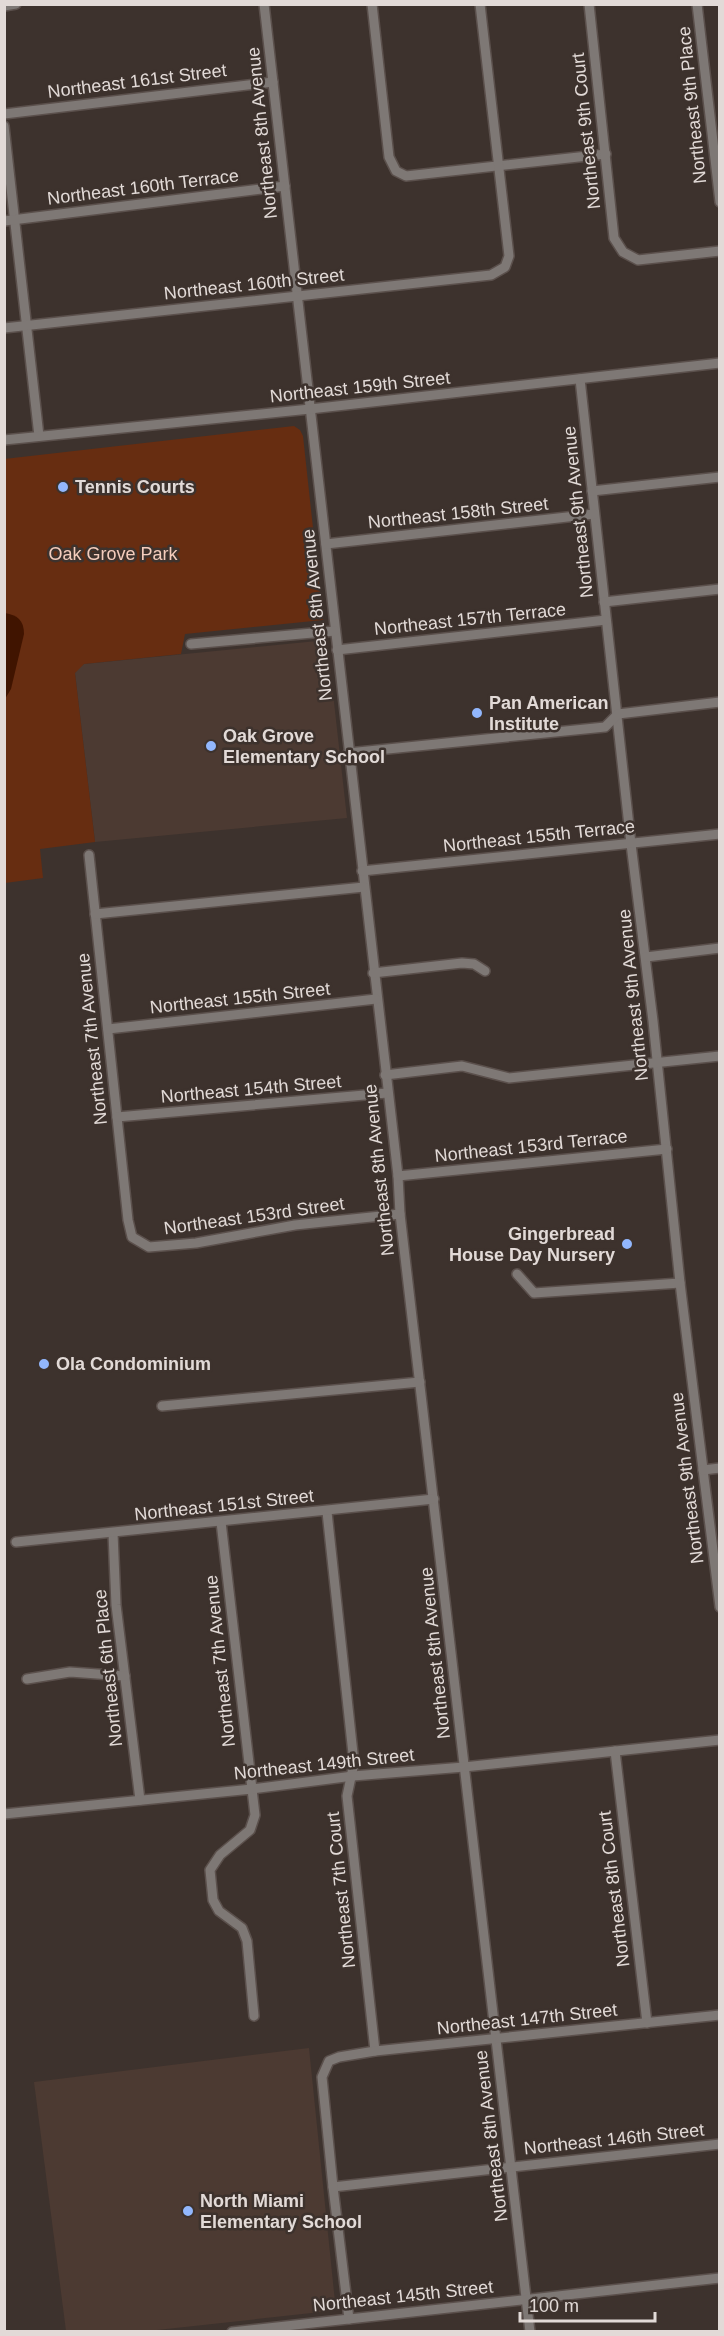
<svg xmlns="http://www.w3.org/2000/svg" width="724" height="2336" font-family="Helvetica,sans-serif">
<rect width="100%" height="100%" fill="#3d322d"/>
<!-- built -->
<g fill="#4c3a32">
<path d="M327 640 347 818 95 842 75 673 78 668 84 664Z"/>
<path d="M309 2048 335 2302 333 2307 330 2311 148 2331H66L34 2082Z"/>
</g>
<!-- green -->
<path fill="#672d11" d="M294 426 300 430 303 436 323 620 185 634 181 654 84 664 75 673 95 842 40 849 43 878 5 883 4 459Z"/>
<!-- water -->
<path fill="#401400" d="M5 613C17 615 24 620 24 634L11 689 5 699Z"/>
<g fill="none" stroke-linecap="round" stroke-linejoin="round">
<defs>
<g id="minor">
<path d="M264 4 398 1176 400 1214 530 2332"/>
<path d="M372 4 389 157 396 171 406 176 606 154"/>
<path d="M589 4 614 238 623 252 638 260 720 251"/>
<path d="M697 4 720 202"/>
<path d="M4 6 16 4"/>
<path d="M4 114 273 82"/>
<path d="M4 126 39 436"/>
<path d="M4 221 285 186"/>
<path d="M4 328 491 275 505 267 509 256 480 4"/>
<path d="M580 379 631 844 653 1021 680 1283 720 1607"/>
<path d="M4 440 310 409 720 363"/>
<path d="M592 491 720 477"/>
<path d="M326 544 594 514"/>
<path d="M604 602 720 589"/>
<path d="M191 644 335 631"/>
<path d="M337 650 606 620"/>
<path d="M348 753 605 727 618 714 720 702"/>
<path d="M89 855 128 1220 132 1237 149 1247 196 1243 295 1225 400 1214"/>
<path d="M362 871 720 834"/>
<path d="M95 914 364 887"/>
<path d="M646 957 720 948"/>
<path d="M373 973 462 963 474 964 485 971"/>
<path d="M108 1029 376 999"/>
<path d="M385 1075 462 1066 509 1078 720 1056"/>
<path d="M117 1117 387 1093"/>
<path d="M398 1176 667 1149"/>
<path d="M517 1274 534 1293 680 1283"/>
<path d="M162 1406 420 1382"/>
<path d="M703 1470 720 1468"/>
<path d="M327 1512 354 1763 347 1796 375 2051"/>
<path d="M221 1522 255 1815 250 1830 220 1855 210 1870 213 1900 219 1911 242 1928 247 1941 254 2016"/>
<path d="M113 1533 116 1605 140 1800"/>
<path d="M16 1542 434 1499"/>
<path d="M27 1679 70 1672 125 1676"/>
<path d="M615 1751 647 2023"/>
<path d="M4 1814 252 1789 353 1776 464 1767 720 1740"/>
<path d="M333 2187 720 2144"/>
<path d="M349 2319 333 2187 322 2077 329 2061 339 2057 375 2051 720 2015"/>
<path d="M232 2332 720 2278"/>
</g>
</defs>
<!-- minor casing -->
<use href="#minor" stroke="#5b504c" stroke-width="12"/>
<!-- minor -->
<use href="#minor" stroke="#7e7875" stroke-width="9"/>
</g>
<!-- markers -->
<g fill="#92b7fd" stroke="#3d322d" stroke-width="2">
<circle cx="63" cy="487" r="6"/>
<circle cx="477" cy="713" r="6"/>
<circle cx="211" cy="746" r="6"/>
<circle cx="627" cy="1244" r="6"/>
<circle cx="44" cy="1364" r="6"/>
<circle cx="188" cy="2211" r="6"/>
</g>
<g text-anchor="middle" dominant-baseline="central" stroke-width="5" stroke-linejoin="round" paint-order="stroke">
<!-- street labels -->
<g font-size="18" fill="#e2dad7" stroke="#3d322d">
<text transform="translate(137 81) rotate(-7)">Northeast 161st Street</text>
<text transform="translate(692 105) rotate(-96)">Northeast 9th Place</text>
<text transform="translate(586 131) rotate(-96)">Northeast 9th Court</text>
<text transform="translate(262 133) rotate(-96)">Northeast 8th Avenue</text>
<text transform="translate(143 187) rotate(-7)">Northeast 160th Terrace</text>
<text transform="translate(254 284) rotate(-6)">Northeast 160th Street</text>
<text transform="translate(360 387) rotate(-6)">Northeast 159th Street</text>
<text transform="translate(578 512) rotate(-96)">Northeast 9th Avenue</text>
<text transform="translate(458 513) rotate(-6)">Northeast 158th Street</text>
<text transform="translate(317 615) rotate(-96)">Northeast 8th Avenue</text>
<text transform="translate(470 619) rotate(-6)">Northeast 157th Terrace</text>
<text transform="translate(539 836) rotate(-6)">Northeast 155th Terrace</text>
<text transform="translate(633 995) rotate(-96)">Northeast 9th Avenue</text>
<text transform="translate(240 998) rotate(-6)">Northeast 155th Street</text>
<text transform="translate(92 1039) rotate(-96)">Northeast 7th Avenue</text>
<text transform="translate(251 1089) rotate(-5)">Northeast 154th Street</text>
<text transform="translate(531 1146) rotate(-6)">Northeast 153rd Terrace</text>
<text transform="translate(379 1170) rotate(-96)">Northeast 8th Avenue</text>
<text transform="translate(254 1216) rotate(-8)">Northeast 153rd Street</text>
<text transform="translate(687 1478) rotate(-97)">Northeast 9th Avenue</text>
<text transform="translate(224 1505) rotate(-6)">Northeast 151st Street</text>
<text transform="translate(435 1653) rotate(-96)">Northeast 8th Avenue</text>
<text transform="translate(220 1661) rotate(-96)">Northeast 7th Avenue</text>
<text transform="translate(108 1668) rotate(-96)">Northeast 6th Place</text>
<text transform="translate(324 1764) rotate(-6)">Northeast 149th Street</text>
<text transform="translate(614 1889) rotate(-97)">Northeast 8th Court</text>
<text transform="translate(341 1890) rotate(-96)">Northeast 7th Court</text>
<text transform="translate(527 2019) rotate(-6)">Northeast 147th Street</text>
<text transform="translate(491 2136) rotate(-97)">Northeast 8th Avenue</text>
<text transform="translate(614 2139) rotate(-6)">Northeast 146th Street</text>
<text transform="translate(403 2296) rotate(-6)">Northeast 145th Street</text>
</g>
<!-- poi labels -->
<g font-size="18" font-weight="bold" fill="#e2dad7" stroke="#3d322d" text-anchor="start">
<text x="75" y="487">Tennis Courts</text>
<text x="489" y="703">Pan American<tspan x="489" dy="21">Institute</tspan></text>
<text x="223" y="736">Oak Grove<tspan x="223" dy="21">Elementary School</tspan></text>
<text x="615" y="1234" text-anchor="end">Gingerbread<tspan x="615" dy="21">House Day Nursery</tspan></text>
<text x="56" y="1364">Ola Condominium</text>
<text x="200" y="2201">North Miami<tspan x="200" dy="21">Elementary School</tspan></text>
</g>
<!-- park labels -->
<g font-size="18" fill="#f4cdbd" stroke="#3d322d">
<text x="113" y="554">Oak Grove Park</text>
</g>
</g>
<!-- border -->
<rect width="724" height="2336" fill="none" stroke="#e2dad7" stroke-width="12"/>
<!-- scale -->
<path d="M520 2312v9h135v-9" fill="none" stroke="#e2dad7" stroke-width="3"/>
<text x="529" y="2312" font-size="18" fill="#e2dad7" stroke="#3d322d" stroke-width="4.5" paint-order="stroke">100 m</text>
</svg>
